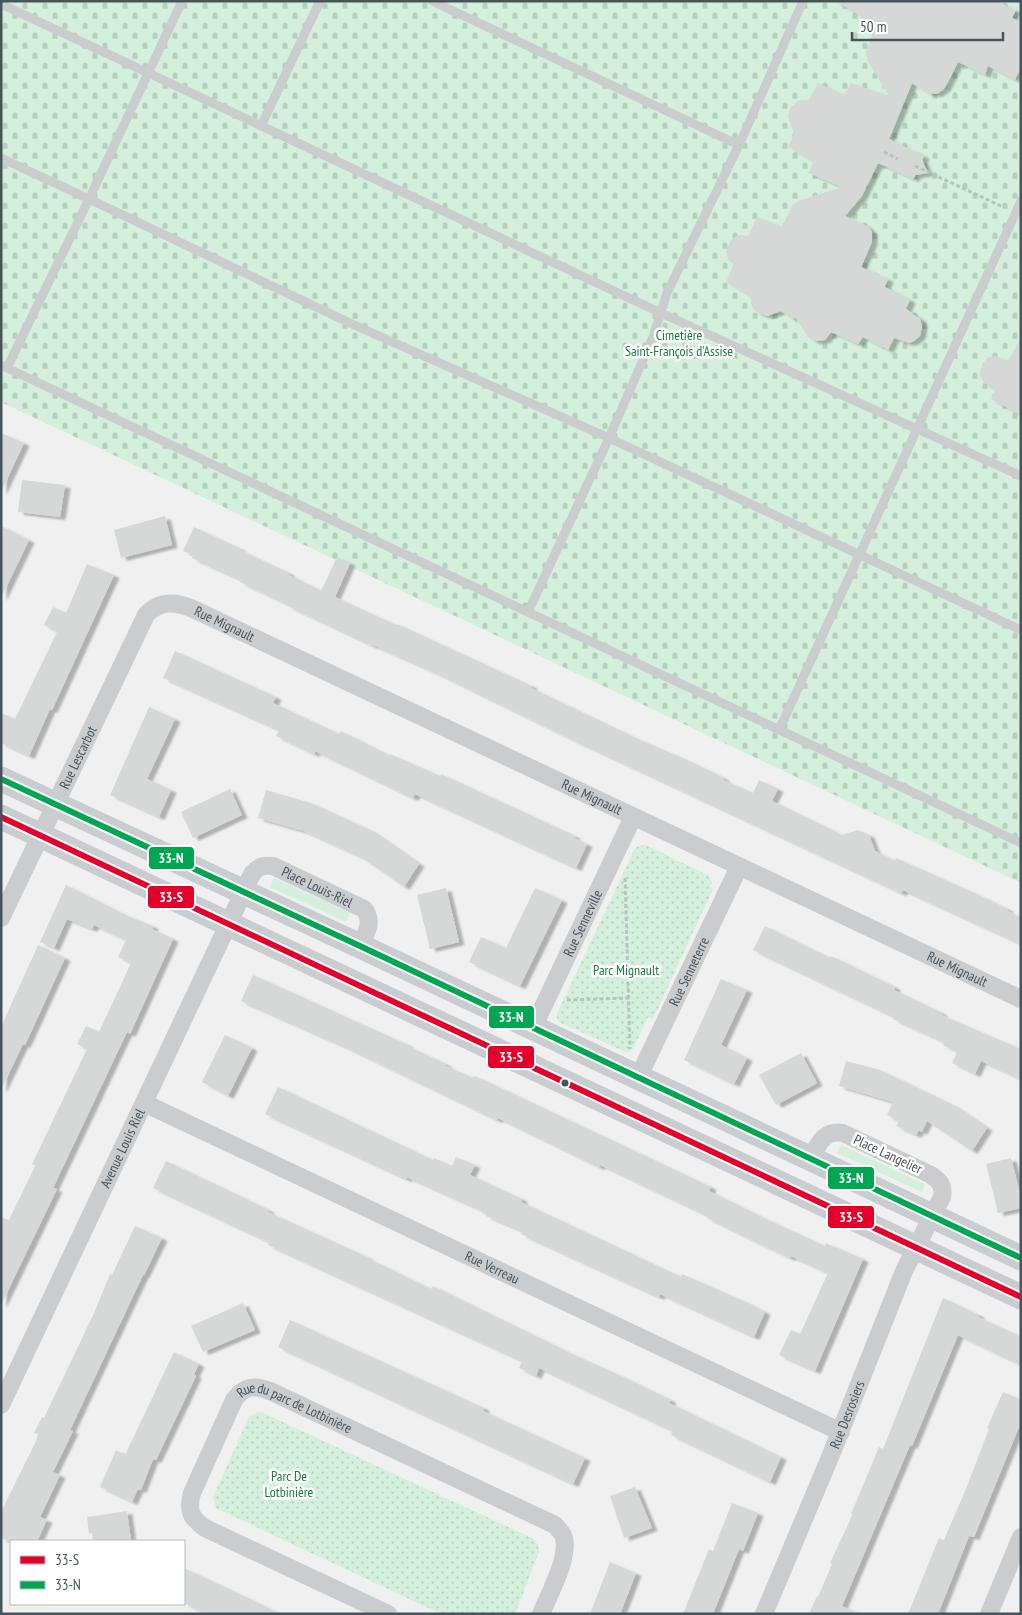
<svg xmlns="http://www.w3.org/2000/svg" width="1022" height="1615" font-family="'PT Sans Narrow',sans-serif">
<defs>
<pattern id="cemetery-stones" width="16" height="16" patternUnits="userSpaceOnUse" patternTransform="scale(1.25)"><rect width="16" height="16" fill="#d4efdc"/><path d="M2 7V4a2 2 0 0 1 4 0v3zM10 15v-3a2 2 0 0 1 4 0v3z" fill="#b7cfbf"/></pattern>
<pattern id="park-dots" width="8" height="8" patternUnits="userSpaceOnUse" patternTransform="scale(1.25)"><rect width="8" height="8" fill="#d4efdc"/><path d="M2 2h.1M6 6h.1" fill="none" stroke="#b7cfbf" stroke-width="1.8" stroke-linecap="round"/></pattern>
<filter id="shadow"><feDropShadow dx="5.5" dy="3" stdDeviation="1" flood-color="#0004"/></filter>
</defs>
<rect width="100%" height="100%" fill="#f0f0f0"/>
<!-- green -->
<g fill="#d4efdc">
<path d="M274 878 350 913 346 922 270 887Z"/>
<path d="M841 1145 925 1184 922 1192 837 1153Z"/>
</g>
<!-- cemetery -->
<path fill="url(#cemetery-stones)" d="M1 1H1021V883L1 402Z"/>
<!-- park -->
<g fill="url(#park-dots)">
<path d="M641 845H646L709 876 712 883 710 887 713 889 653 1019 648 1017 633 1049 628 1053 559 1022 556 1016 635 848Z"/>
<path d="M258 1412 263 1413 534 1539 538 1545 539 1552 515 1614H441L216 1508 213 1497 249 1417Z"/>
</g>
<!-- building -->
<g fill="#d6d8d8" filter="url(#shadow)">
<path d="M835 1H996L1016 10 1012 18 1021 22V67L1015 80 988 66 985 75 958 62 945 88 937 94 928 93 912 83 889 139 924 156 922 160 928 173 916 175 913 179 878 163 862 196 845 216 867 226 872 232V242L861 267 888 279 885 287 910 300 906 309 920 319 922 326 920 336 914 341 909 343 894 338 888 350 863 337 858 344 831 332 825 340 814 341 807 336 796 318 792 319 781 311 767 316 756 312 751 305V296L726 282 734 264 728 260 726 252 731 240 738 235 748 236 757 217 782 227 792 206 798 201 842 187 808 173 814 161 788 147 794 134 788 117 790 108 799 100H809L818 83 844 95 851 83 889 96 867 60 866 51 877 25Z"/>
<path d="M1021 338V415L991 399 996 389 984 383 980 376V370L987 358 994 356 1008 361Z"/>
<path d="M1 433 24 443 1 492Z"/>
<path d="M22 480 65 485 60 517 18 512Z"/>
<path d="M165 516 172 545 121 558 114 530Z"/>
<path d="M1 526 29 540 1 598Z"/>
<path d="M194 527 241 549 240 550 289 573V575L321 591 337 557 350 563 335 597 396 625 397 624 532 686 531 688 638 739 687 760 724 778 723 780 753 793 759 780 778 789 772 801 842 835 858 830 869 835 875 851 895 861 896 858 972 892 1008 909 1007 911 1021 917V944L903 890 901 893 567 737 434 672 373 645V646L288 606 289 605 240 582 241 580 192 558 193 555 183 551Z"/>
<path d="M87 564 114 575 52 710 50 709 29 756 1 743V713L15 719 57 632 44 625 53 607 66 613Z"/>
<path d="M175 651 276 697 273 703 339 734 341 731 390 756V754L440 776 441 774 575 836 574 838 587 844 576 868 415 794 413 798 315 751 314 754 276 736 279 730 163 678Z"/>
<path d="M149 707 175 719 147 779 171 790 159 817 110 795Z"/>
<path d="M230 789 242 815 193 838 181 812Z"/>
<path d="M266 790 311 803 370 830 419 864 404 887 361 857 304 831 258 818Z"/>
<path d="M66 885 125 915 153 926 152 929 173 939 130 1034 127 1032 53 1188 57 1189 1 1305V1217L9 1220 35 1166 32 1164 87 1049 77 1044 86 1026 99 1032 131 963 118 957 126 940 94 925 92 929 67 919 54 948 40 942Z"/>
<path d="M446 888 459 942 430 949 417 895Z"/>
<path d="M535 888 562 900 520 986 469 962 481 937 506 948Z"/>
<path d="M765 926 830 958 831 956 895 987 894 990 942 1013 941 1015 1021 1049V1079L981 1061 975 1074 952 1063 957 1052 943 1045 944 1042 893 1019 894 1017 753 950Z"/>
<path d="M38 945 65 958 25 1045 23 1044 1 1090V1027Z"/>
<path d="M253 975 408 1045 407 1046 446 1064V1066L473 1078 475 1076 711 1187 709 1191 766 1219 825 1246 826 1243 863 1259 815 1371 779 1355 791 1330 800 1334 828 1273 791 1256 790 1258 707 1218 708 1216 609 1169 600 1165 599 1167 498 1118 497 1120 343 1046 241 1001Z"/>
<path d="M721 979 747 990 721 1045 747 1058 734 1084 684 1060Z"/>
<path d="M225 1035 252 1048 228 1096 202 1082Z"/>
<path d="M801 1053 817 1083 776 1105 759 1075Z"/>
<path d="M846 1061 880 1070 953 1105 987 1128 972 1151 927 1121 922 1132 919 1130 916 1135 896 1126 899 1121 887 1115 893 1102 839 1086Z"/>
<path d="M278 1087 433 1160 434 1158 452 1166 456 1157 475 1165 470 1175 522 1199 521 1202 681 1277 682 1274 750 1304 765 1312 754 1337 660 1294 659 1297 623 1281 521 1234 522 1231 486 1216 487 1215 474 1207 407 1177 406 1179 265 1114Z"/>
<path d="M1011 1158 1021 1197V1208L998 1213 986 1164Z"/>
<path d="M166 1161 269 1210 268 1212 367 1257V1258L431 1289 433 1286 570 1353 621 1376 671 1400 669 1403 781 1457 770 1482 671 1435 673 1431 539 1368 536 1376 519 1368 522 1361 268 1245 269 1242 153 1188Z"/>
<path d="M135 1226 162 1238 144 1275H143L70 1430 73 1431 53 1472 60 1475 40 1517 47 1520 37 1541H8L1 1538V1512L36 1441 38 1434 34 1433 42 1417 44 1418 94 1313 110 1274 112 1275Z"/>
<path d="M943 1298 979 1315 978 1317 1021 1337V1365L958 1335 912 1446 910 1445 842 1606 859 1614H809L817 1596 818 1597 832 1564 830 1563 853 1514H851L879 1447 883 1449Z"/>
<path d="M243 1303 255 1330 203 1352 191 1326Z"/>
<path d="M290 1320 484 1408 483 1411 585 1458 573 1484 278 1347Z"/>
<path d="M174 1352 199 1364 194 1374 196 1376 156 1460 153 1459 141 1490 138 1489 132 1502 100 1487 116 1450 125 1455Z"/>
<path d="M1003 1392 1021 1400V1422L974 1537 969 1536 938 1614H908L939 1538 944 1540 965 1491 989 1429 987 1428Z"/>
<path d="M635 1487 652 1528 624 1538 610 1496Z"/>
<path d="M732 1503 758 1513 743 1551 739 1549 713 1614H683L709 1549 713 1551Z"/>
<path d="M127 1511 131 1541H93L92 1533 89 1534 87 1517Z"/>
<path d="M610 1562 636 1573 620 1614H590Z"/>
<path d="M184 1568 199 1575 281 1614H206L184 1603Z"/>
</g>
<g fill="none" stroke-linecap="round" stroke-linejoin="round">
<!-- path -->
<g stroke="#b8c4bf" stroke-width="3" stroke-dasharray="4 2.5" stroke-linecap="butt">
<path d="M884 152 898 159"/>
<path d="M915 166 1003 207"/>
<path d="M625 878 630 1049"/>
<path d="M567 1000 629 998"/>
</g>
<!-- lane -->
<g stroke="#caccce" stroke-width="9">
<path d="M432 1 739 145 667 293 653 337 609 438 528 612"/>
<path d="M1 4 661 313 917 429 1021 201"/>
<path d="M261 126 320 1"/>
<path d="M739 145 803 1"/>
<path d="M1 158 89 199 182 1"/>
<path d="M1 365 7 368 89 199 352 324 609 438 1021 630"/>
<path d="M7 368 1021 843"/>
<path d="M779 730 917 429 1021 476"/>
</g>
<!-- street -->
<g stroke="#caccce" stroke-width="18">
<path id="s1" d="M1 918 146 615C159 601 174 601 191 608L1021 999"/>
<path id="s2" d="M533 1028 633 817"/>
<path id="s3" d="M638 1078 739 867"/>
<path id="s4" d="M144 1103 841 1432"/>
<path id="s5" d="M1 1405 252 874C259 866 263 865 273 866L364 909C374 922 366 933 360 946"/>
<path id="s6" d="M388 1614 205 1528C191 1518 187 1511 192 1493L234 1400C244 1386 254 1385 270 1391L555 1525C558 1529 563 1533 564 1538 569 1559 549 1594 541 1614"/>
<path id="s7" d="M764 1614 833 1450 904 1271 942 1197C944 1186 940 1181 931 1175L843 1133C823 1130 819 1144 810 1159"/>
<path d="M989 1614 1021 1537"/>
</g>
<!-- secondary -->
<g stroke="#cacdd0" stroke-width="25">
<path d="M1 779 360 946 1021 1258"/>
<path d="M1 817 1021 1297"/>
</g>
<defs>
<path id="bus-1" d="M1 817 1021 1297"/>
<path id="bus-2" d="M1 779 360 946 1021 1258"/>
</defs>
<!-- bus-1 casing -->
<use href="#bus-1" stroke="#fff" stroke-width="10"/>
<!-- bus-2 casing -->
<use href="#bus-2" stroke="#fff" stroke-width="10"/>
<!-- bus-1 -->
<use href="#bus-1" stroke="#e4002b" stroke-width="6"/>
<!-- bus-2 -->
<use href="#bus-2" stroke="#00a651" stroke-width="6"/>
</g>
<!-- markers -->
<circle fill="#47545c" stroke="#fff" stroke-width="2" cx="565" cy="1083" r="4.5"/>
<g text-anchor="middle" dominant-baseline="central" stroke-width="5" stroke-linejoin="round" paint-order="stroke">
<!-- park labels -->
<g font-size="14" fill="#177e3f" stroke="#fff">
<text x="679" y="335">Cimetière<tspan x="679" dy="16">Saint-François d'Assise</tspan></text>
<text x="626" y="970">Parc Mignault</text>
<text x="289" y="1476">Parc De<tspan x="289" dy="16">Lotbinière</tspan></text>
</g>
<!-- street labels -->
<g font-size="14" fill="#47545c" stroke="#fff">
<text stroke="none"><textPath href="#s1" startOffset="422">Rue Mignault</textPath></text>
<text stroke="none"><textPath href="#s1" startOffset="178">Rue Lescarbot</textPath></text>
<text stroke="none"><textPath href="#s1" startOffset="828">Rue Mignault</textPath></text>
<text stroke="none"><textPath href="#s5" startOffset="660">Place Louis-Riel</textPath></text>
<text stroke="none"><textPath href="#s2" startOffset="116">Rue Senneville</textPath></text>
<text stroke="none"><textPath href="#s1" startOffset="1232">Rue Mignault</textPath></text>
<text stroke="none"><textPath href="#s3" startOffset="118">Rue Senneterre</textPath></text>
<text stroke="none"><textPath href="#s5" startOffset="284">Avenue Louis Riel</textPath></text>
<text transform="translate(888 1154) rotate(25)">Place Langelier</text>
<text stroke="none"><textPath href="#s4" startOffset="385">Rue Verreau</textPath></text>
<text stroke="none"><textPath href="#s7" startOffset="216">Rue Desrosiers</textPath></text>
<text stroke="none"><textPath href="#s6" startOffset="414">Rue du parc de Lotbinière</textPath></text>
</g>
</g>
<g stroke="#fff" stroke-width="2">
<rect x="148" y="846" width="47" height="24" rx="5" fill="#00a651"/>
<rect x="147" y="885" width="48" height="24" rx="5" fill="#e4002b"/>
<rect x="488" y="1005" width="47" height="24" rx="5" fill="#00a651"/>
<rect x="487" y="1045" width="48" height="24" rx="5" fill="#e4002b"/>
<rect x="827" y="1166" width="48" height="24" rx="5" fill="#00a651"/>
<rect x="827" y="1205" width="48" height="24" rx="5" fill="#e4002b"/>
</g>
<g font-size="14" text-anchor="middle" font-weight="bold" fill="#fff">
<text x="171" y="863">33-N</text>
<text x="171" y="902">33-S</text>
<text x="511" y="1022">33-N</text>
<text x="511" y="1062">33-S</text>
<text x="851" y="1183">33-N</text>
<text x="851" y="1222">33-S</text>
</g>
<!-- border -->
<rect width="1022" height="1615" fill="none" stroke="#47545c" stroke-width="5"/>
<!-- legend -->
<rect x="10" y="1540" width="175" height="65" fill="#ffffff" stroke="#b5bbbe"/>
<rect x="20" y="1556" width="25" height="8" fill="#e4002b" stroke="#b5bbbe"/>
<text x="55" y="1565" font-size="15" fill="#47545c">33-S</text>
<rect x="20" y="1581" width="25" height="8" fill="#00a651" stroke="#b5bbbe"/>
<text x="55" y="1590" font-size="15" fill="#47545c">33-N</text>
<!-- scale -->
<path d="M852 32v8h151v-8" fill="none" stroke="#47545c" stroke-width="2.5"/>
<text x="860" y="32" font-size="15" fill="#47545c" stroke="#ffffff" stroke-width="4" paint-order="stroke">50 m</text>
</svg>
